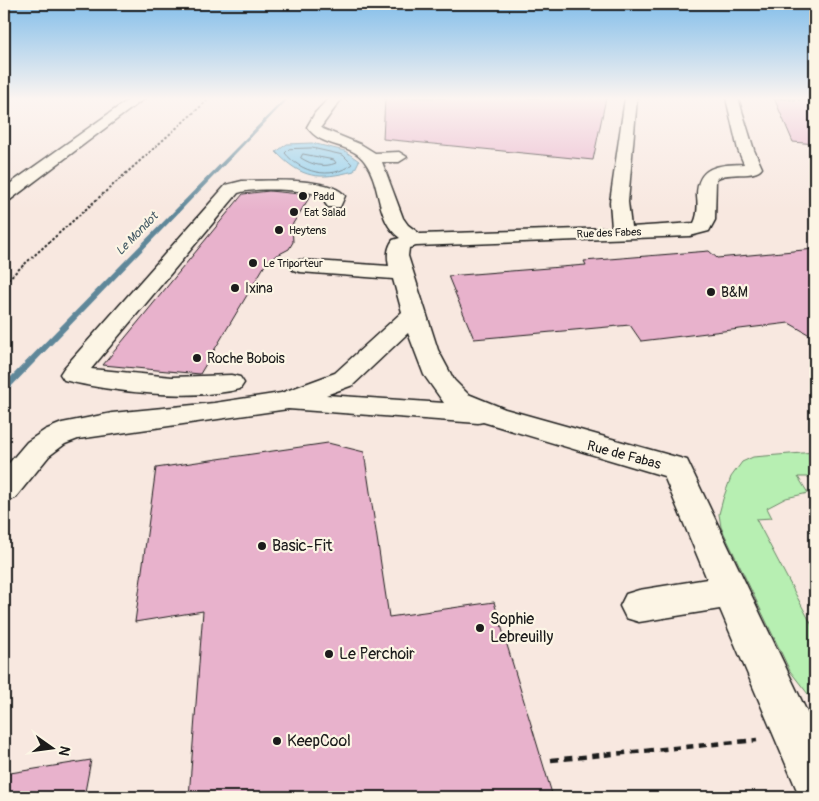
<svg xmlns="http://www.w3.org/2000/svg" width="819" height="801" font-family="Pangolin,sans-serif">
<rect width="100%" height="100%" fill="#f8e8e0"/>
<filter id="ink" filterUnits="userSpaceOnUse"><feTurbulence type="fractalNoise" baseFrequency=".02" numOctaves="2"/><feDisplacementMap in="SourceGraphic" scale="10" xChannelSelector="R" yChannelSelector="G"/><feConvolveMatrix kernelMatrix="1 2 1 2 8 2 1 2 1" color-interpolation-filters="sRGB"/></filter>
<g filter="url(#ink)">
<!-- green -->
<path fill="#b7efb2" stroke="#6a8667" d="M815 452V477H798L808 493 786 498 767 508 772 518 756 519 815 631V703L790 671 721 527 719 514 723 499 731 477 742 462 753 457Z"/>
<!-- water -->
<path fill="#8cceed" stroke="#5f8799" d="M312 143 345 151 359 161 354 171C319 180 302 179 276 152L287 144Z"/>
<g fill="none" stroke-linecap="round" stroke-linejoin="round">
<!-- shore -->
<g stroke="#496370" stroke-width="1">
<path d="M312 148 343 155 352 164C331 181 300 172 285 153L289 149Z"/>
<path d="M303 154 334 160 336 163C324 168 312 165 301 158Z"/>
</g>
<!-- stream -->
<path fill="#5f8799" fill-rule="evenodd" d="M285 98H289L7 391 4 392V384Z"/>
</g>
<!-- building -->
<g fill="#e8b2cc" stroke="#1c1c1c">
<path d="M385 98H606L593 160 383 139Z"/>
<path d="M774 98H815V144L793 142Z"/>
<path d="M269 191 311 195 292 225 293 242 289 249 268 260 200 374 103 365 243 194Z"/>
<path d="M815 249V338L789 323 641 341 630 325 474 339 448 276 586 265 584 261 709 251 717 258Z"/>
<path d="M328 443 364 452 389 617 494 602 553 797H189L203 611 135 622 156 468Z"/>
<path d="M91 760 84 797H4V774Z"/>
</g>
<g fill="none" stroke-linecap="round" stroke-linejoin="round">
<defs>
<g id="minor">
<path d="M329 98H342L321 127 323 129 362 145 375 153 399 152 407 157 399 162H382L403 218 408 225 420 234 612 228 610 202 625 98H637L628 202 631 227 694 223C698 215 698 205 697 196 697 165 719 165 744 164L738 150 726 98H738L754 150 762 168C755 179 729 170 716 179L715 220 709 231 690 236 416 246 409 248 408 256 438 350 454 380 468 394 505 409 687 460 815 729V797L799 795 720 609 639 622 626 618 620 606 626 594 639 590 707 579 664 476 483 422 478 423 288 409 78 439 65 444 49 456 15 498 4 502V469L27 442 45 430 62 423 112 413 214 403 281 393 335 373 402 312 393 279 300 272 293 270 290 266 293 262 300 260 389 266C387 256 387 248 393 240L400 238C375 220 382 185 365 162 352 142 322 149 307 127L315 113ZM408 333 424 375 444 403 326 395 353 385Z"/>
<path d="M242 181C264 181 331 176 345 196L340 207H328L325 203 327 198C311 189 255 187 238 193L91 369 172 377 231 375 240 377 244 383 240 389C193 401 111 392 64 380L60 374 64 368 226 185Z"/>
</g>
<path id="major" d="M131 98H145L10 200 4 201V188Z"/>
</defs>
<!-- minor casing -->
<use href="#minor" stroke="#1c1c1c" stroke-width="3"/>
<!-- major casing -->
<use href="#major" stroke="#1c1c1c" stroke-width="3"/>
<!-- path-far2 -->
<g stroke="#1c1c1c" stroke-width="2" stroke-dasharray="2.5 2" stroke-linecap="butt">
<path d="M771 98 815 101"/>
<path d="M8 279 210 98"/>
</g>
<!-- path-far1 -->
<path stroke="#1c1c1c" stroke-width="2.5" stroke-dasharray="4.5 3" stroke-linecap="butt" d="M4 282 9 277"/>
<!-- path -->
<path stroke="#1c1c1c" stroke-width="4.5" stroke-dasharray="8 5.5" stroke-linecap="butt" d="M551 760 757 740"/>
<!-- minor -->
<use href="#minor" fill="#fcf5e5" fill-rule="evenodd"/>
<!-- major -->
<use href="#major" fill="#fcf5e5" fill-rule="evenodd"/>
</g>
</g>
<!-- sky -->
<linearGradient id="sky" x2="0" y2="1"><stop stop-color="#83beea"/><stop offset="0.47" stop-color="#fcf5f1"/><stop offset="1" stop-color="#fcf5f1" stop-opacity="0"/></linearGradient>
<rect width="819" height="210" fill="url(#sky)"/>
<!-- markers -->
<g fill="#1c1c1c" stroke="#fcf5e5" stroke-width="2">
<circle cx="303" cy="196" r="5"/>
<circle cx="294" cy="212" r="5"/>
<circle cx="279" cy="230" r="5"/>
<circle cx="253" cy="263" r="5"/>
<circle cx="235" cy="288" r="5"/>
<circle cx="711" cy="292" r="5"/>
<circle cx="197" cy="358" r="5"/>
<circle cx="262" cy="546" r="5"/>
<circle cx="480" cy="628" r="5"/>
<circle cx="329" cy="654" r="5"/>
<circle cx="277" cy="741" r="5"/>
</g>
<g text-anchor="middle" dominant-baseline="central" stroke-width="4.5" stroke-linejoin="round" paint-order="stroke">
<!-- far-poi labels -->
<g font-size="11" fill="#1c1c1c" stroke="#fcf5e5" text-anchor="start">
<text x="313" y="196">Padd</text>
<text x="304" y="212">Eat Salad</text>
<text x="289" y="230">Heytens</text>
<text x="263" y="263">Le Triporteur</text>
</g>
<!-- far-street labels -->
<g font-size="11" fill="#1c1c1c" stroke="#fcf5e5">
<text transform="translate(609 233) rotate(-2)">Rue des Fabes</text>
</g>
<!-- far-water labels -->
<g font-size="12" font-style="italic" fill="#435a65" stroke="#fcf5e5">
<text transform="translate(137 234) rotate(-46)">Le Mondot</text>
</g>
<!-- poi labels -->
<g font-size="14" fill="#1c1c1c" stroke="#fcf5e5" text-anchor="start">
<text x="245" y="288">Ixina</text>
<text x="721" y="292">B&amp;M</text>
<text x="207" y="358">Roche Bobois</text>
</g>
<!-- street labels -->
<g font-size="14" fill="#1c1c1c" stroke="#fcf5e5">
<text transform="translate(624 455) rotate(15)">Rue de Fabas</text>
</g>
<!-- near-poi labels -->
<g font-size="16" fill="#1c1c1c" stroke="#fcf5e5" text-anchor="start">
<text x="272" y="546">Basic-Fit</text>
<text x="490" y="619">Sophie<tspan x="490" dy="18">Lebreuilly</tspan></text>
<text x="339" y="654">Le Perchoir</text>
<text x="287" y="741">KeepCool</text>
</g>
</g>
<!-- margin -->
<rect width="819" height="801" fill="none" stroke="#fcf5e5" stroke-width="20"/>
<rect x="10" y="10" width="799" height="781" fill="none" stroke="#1c1c1c" stroke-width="2" filter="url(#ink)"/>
<!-- north arrow -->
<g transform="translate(52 748) rotate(104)" stroke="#fcf5e5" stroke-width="4" paint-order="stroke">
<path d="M0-4L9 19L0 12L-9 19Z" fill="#1c1c1c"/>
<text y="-8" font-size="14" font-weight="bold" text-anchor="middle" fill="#1c1c1c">N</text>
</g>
</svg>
